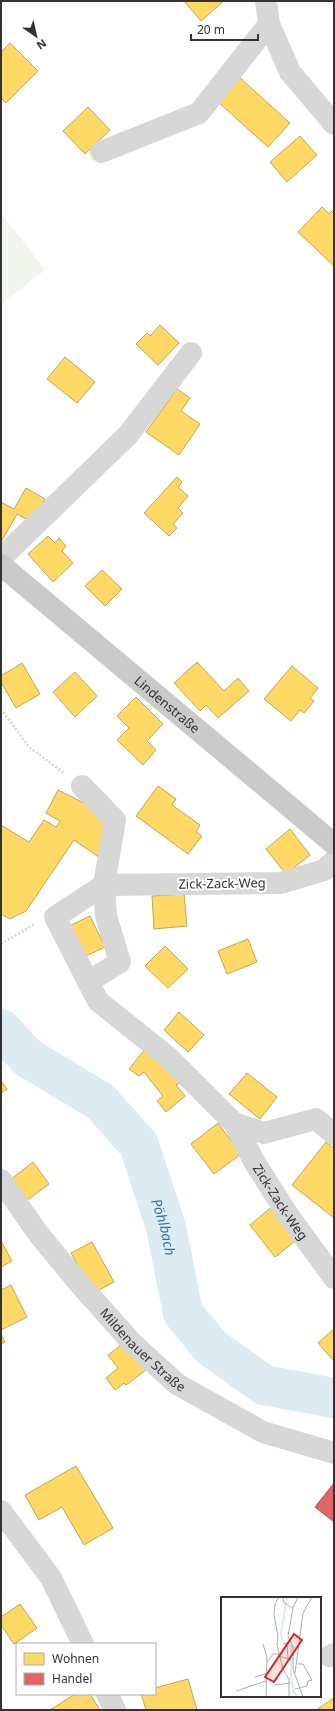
<svg xmlns="http://www.w3.org/2000/svg" width="335" height="1711" font-family="'Noto Sans',sans-serif">
<rect width="100%" height="100%" fill="#fff"/>
<!-- green -->
<path fill="#f1f5ed" d="M1 213 45 270 1 304Z"/>
<!-- homes -->
<g fill="#ffd966" stroke="#c2a757">
<path d="M184 1H224L201 21Z"/>
<path d="M10 43 38 71 6 103 1 98V52Z"/>
<path d="M239 77 290 123 268 147 217 101Z"/>
<path d="M88 107 110 130 85 154 63 131Z"/>
<path d="M300 136 317 155 287 182 270 162Z"/>
<path d="M322 207 329 214 334 209V266L298 232Z"/>
<path d="M160 325 179 343 158 365 136 344 147 333 150 336Z"/>
<path d="M65 357 95 382 77 403 47 379Z"/>
<path d="M177 389 190 398 181 411 200 424 179 455 146 432Z"/>
<path d="M177 477 182 482 178 487 188 496 178 508 183 513 173 524 177 528 169 536 144 513Z"/>
<path d="M26 488 45 499 31 522 17 514 1 542V502L14 509Z"/>
<path d="M48 536 55 543 59 538 66 546 62 551 73 563 53 582 28 554Z"/>
<path d="M102 570 122 589 105 606 85 586Z"/>
<path d="M197 662 224 691 238 678 249 691 218 718 206 705 200 711 174 683Z"/>
<path d="M22 663 40 694 16 708 1 682V676Z"/>
<path d="M292 666 318 688 310 698 314 701 304 713 300 710 291 721 264 699Z"/>
<path d="M75 672 97 696 75 717 53 692Z"/>
<path d="M136 697 163 724 147 741 156 750 143 765 117 740 129 728 117 716Z"/>
<path d="M158 786 176 799 172 805 200 825 196 832 202 836 188 854 136 816Z"/>
<path d="M58 790 108 815 100 858 74 840 26 911 10 919 1 914V825L29 842 44 820 56 827 60 821 46 813Z"/>
<path d="M290 829 310 855 286 874 266 849Z"/>
<path d="M184 894 187 926 154 929 152 896Z"/>
<path d="M90 916 105 947 84 957 69 926Z"/>
<path d="M248 939 257 962 227 974 218 951Z"/>
<path d="M165 946 188 969 168 988 145 966Z"/>
<path d="M179 1012 204 1035 188 1052 164 1030Z"/>
<path d="M146 1048 181 1082 176 1085 185 1096 166 1112 157 1101 163 1096 144 1072 139 1076 129 1069Z"/>
<path d="M247 1073 277 1097 260 1119 229 1094Z"/>
<path d="M1 1081 7 1089 1 1093Z"/>
<path d="M218 1123 241 1154 214 1174 191 1144Z"/>
<path d="M326 1142 334 1148V1218L292 1185Z"/>
<path d="M33 1162 49 1184 26 1201 10 1180Z"/>
<path d="M273 1206 299 1238 275 1257 250 1225Z"/>
<path d="M1 1241 12 1261 1 1267Z"/>
<path d="M92 1242 114 1282 97 1291 87 1282 71 1253Z"/>
<path d="M11 1285 27 1317 1 1330V1290Z"/>
<path d="M334 1329V1361L318 1343Z"/>
<path d="M1 1334 5 1342 1 1344Z"/>
<path d="M124 1343 146 1370 126 1385 124 1383 115 1390 106 1378 118 1368 108 1355Z"/>
<path d="M76 1466 113 1528 84 1545 62 1507 39 1520 25 1495Z"/>
<path d="M20 1604 37 1628 14 1644 1 1625V1617Z"/>
<path d="M188 1679 197 1710H146L141 1694H155V1688Z"/>
<path d="M75 1694H90L100 1710H50Z"/>
<path d="M334 1698V1710H316Z"/>
</g>
<!-- shops -->
<path fill="#e06666" stroke="#ac5757" d="M334 1483V1522L315 1507Z"/>
<g fill="none" stroke-linecap="round" stroke-linejoin="round">
<!-- river -->
<path stroke="#ddebf3" stroke-width="40" id="s1" d="M1 1029 28 1058 101 1102 139 1145 166 1227 183 1313 211 1347 264 1385 334 1398"/>
<!-- path -->
<g stroke="#d6d6d6" stroke-width="2.5" stroke-dasharray="2 2" stroke-linecap="butt">
<path d="M1 709 29 747 64 773"/>
<path d="M1 944 35 924"/>
</g>
<!-- minor -->
<g stroke="#d7d7d7" stroke-width="22">
<path d="M266 1 269 24 290 72 334 124"/>
<path d="M101 152 199 113 269 24"/>
<path d="M1 558 128 435 191 353"/>
<path d="M82 786 115 820 104 885 106 916 120 962 88 982"/>
<path id="s2" d="M334 861 324 870 281 883 104 885 55 917 98 1001 168 1057 234 1123 255 1163 288 1215 334 1278"/>
<path d="M234 1123 264 1133 316 1119 334 1134"/>
<path id="s3" d="M1 1180 37 1232 78 1282 133 1344 177 1384 263 1432 334 1453"/>
<path d="M1 1511 51 1578 83 1644"/>
<path d="M330 1656 334 1654"/>
<path d="M107 1694 115 1710"/>
</g>
<!-- major -->
<path stroke="#cacaca" stroke-width="22" id="s4" d="M1 565 334 844"/>
</g>
<g text-anchor="middle" dominant-baseline="central" stroke-width="4" stroke-linejoin="round" paint-order="stroke">
<!-- street labels -->
<g font-size="13" fill="#333" stroke="#fff">
<text stroke="none"><textPath href="#s4" startOffset="217">Lindenstraße</textPath></text>
<text transform="translate(222 883) rotate(-1)">Zick-Zack-Weg</text>
<text stroke="none"><textPath href="#s2" startOffset="663">Zick-Zack-Weg</textPath></text>
<text stroke="none"><textPath href="#s3" startOffset="222">Mildenauer Straße</textPath></text>
</g>
<!-- water labels -->
<g font-size="14" font-style="italic" fill="#3f7597" stroke="#fff">
<text stroke="none"><textPath href="#s1" startOffset="268">Pöhlbach</textPath></text>
</g>
</g>
<!-- overview -->
<g transform="translate(221 1597)">
<rect width="100" height="100" fill="#fff"/>
<path fill="none" stroke="#ddebf3" stroke-width="2" d="M66 0 60 37 62 44 70 49V82L73 95 77 100"/>
<path fill="none" stroke="#adadad" stroke-width="1" d="M58 0 54 7 53 18 57 39 56 48 62 72 68 82V100M62 0 63 6 72 11M72 11 67 39 72 50V72L82 100M72 11 77 0M42 47 46 60 45 100M58 59 67 62 66 46 62 47M46 65 52 57H58M74 76 82 16 91 0M34 80 47 76M54 88 69 86M74 92 86 89 87 84 91 83 82 67H77M15 94 45 84"/>
<path fill="#d62828" fill-opacity="0.15" stroke="#d62828" stroke-width="2" d="M73 37 81 43 53 85 44 80Z"/>
<rect width="100" height="100" fill="none" stroke="#333" stroke-width="2"/>
</g>
<!-- border -->
<rect width="335" height="1711" fill="none" stroke="#333333" stroke-width="4"/>
<!-- legend -->
<rect x="16" y="1643" width="140" height="52" fill="#ffffff" stroke="#adadad"/>
<rect x="24" y="1653" width="20" height="12" fill="#ffd966" stroke="#adadad"/>
<text x="52" y="1663" font-size="12" fill="#333333">Wohnen</text>
<rect x="24" y="1673" width="20" height="12" fill="#e06666" stroke="#adadad"/>
<text x="52" y="1683" font-size="12" fill="#333333">Handel</text>
<!-- north arrow -->
<g transform="translate(36 36) rotate(146)" stroke="#ffffff" stroke-width="3" paint-order="stroke">
<path d="M0-3L7 15L0 10L-7 15Z" fill="#333333"/>
<text y="-6" font-size="11" font-weight="bold" text-anchor="middle" fill="#333333">N</text>
</g>
<!-- scale -->
<path d="M191 34v6h67v-6" fill="none" stroke="#333333" stroke-width="2"/>
<text x="197" y="34" font-size="12" fill="#333333" stroke="#ffffff" stroke-width="3" paint-order="stroke">20 m</text>
</svg>
